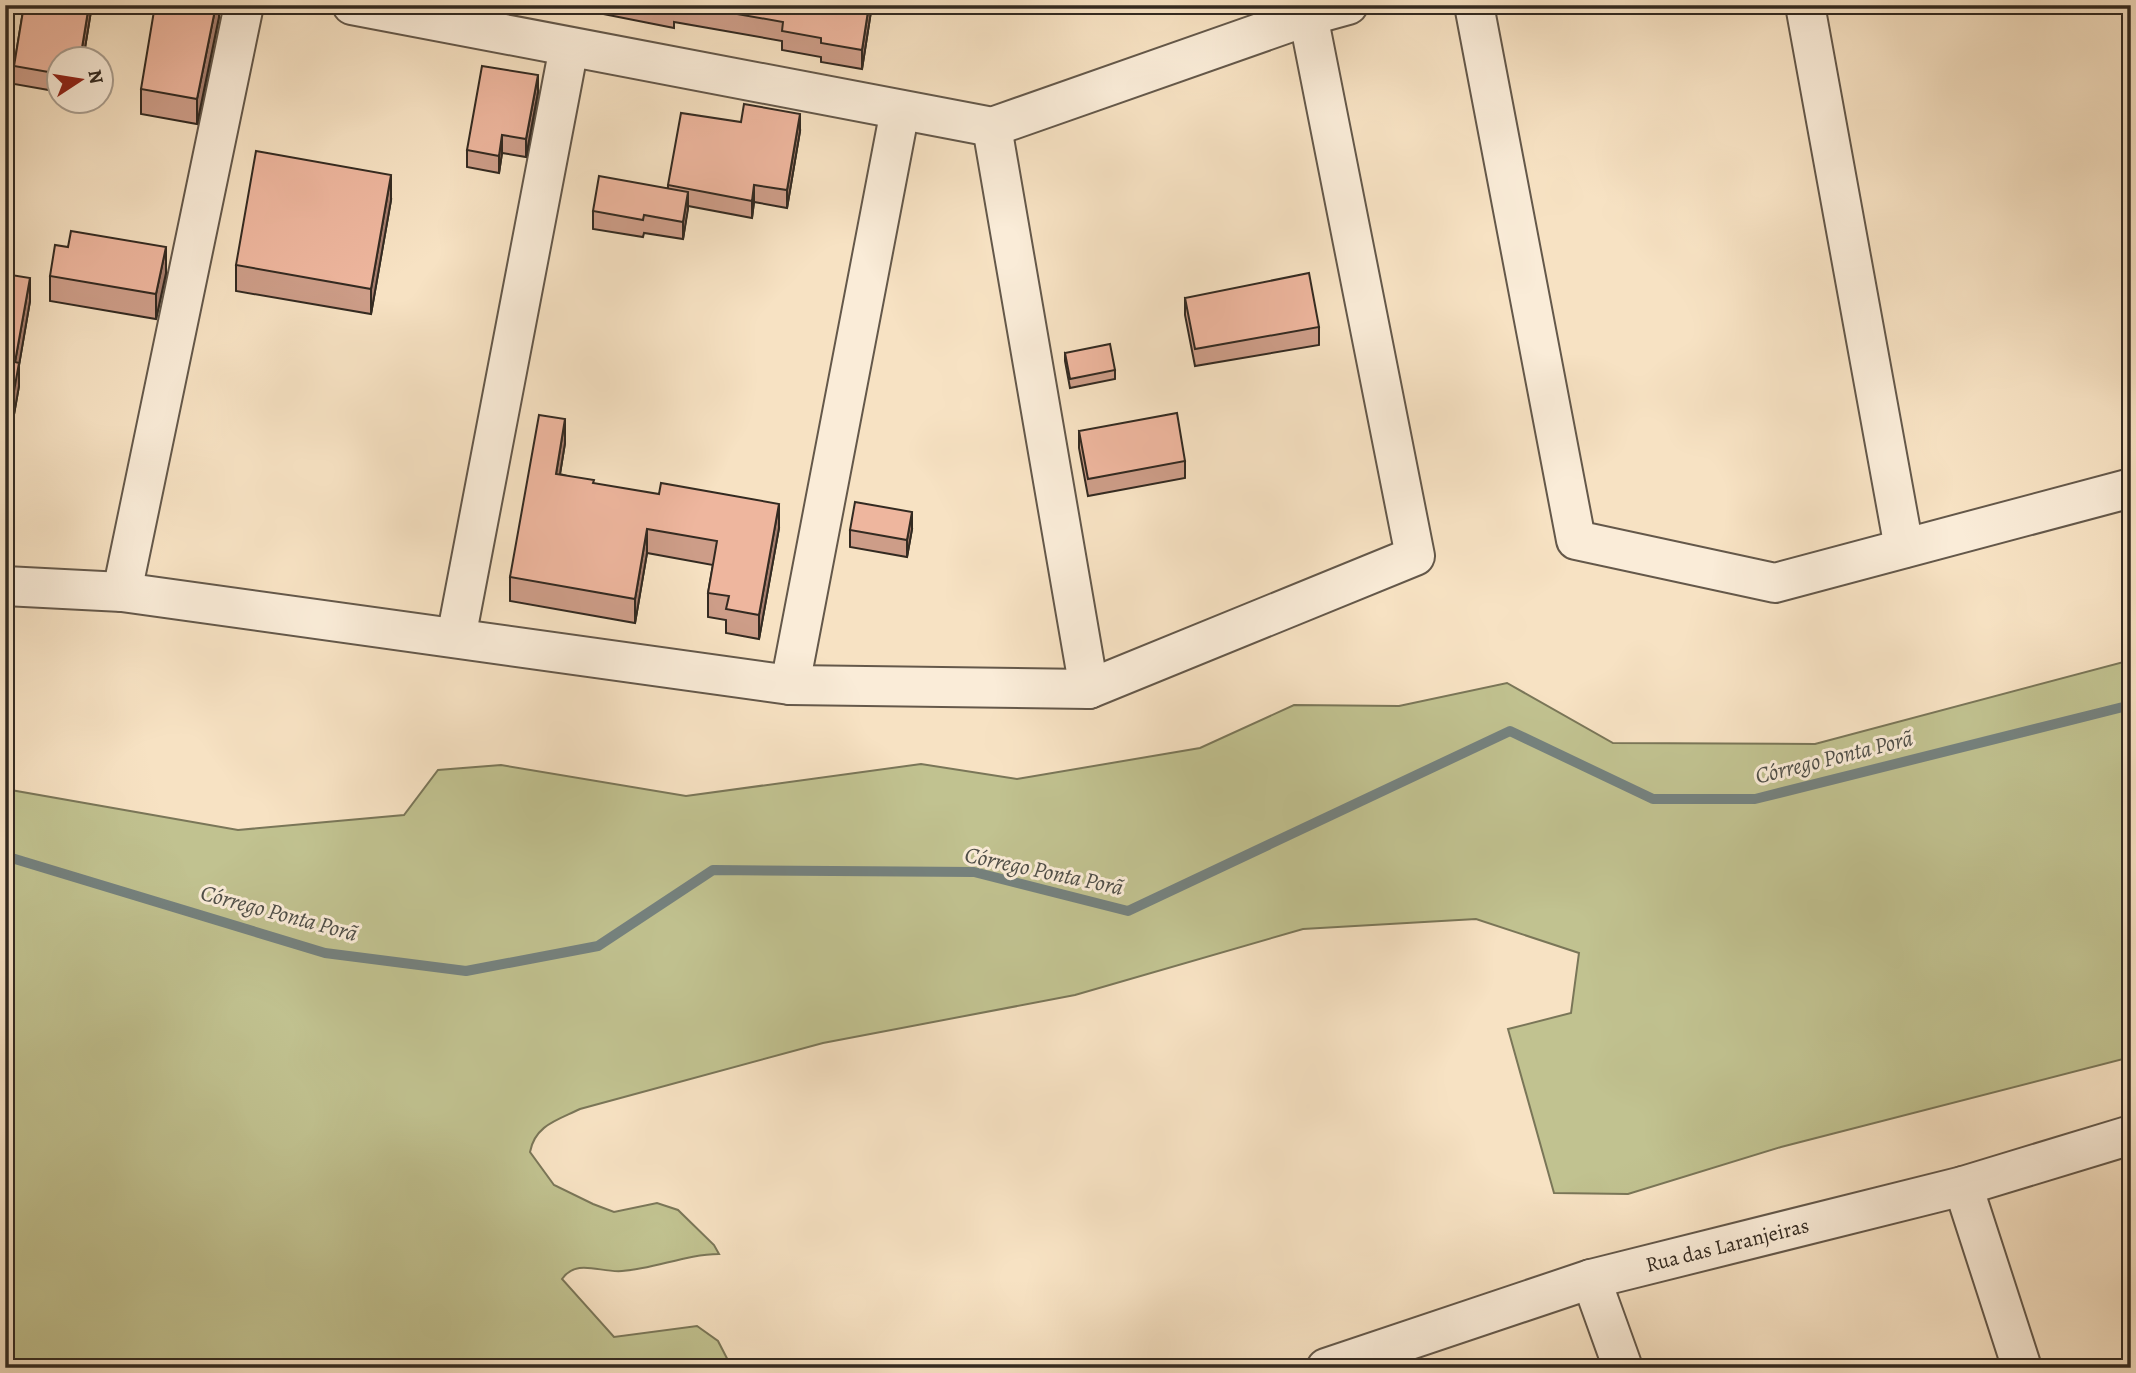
<svg xmlns="http://www.w3.org/2000/svg" width="2136" height="1373" font-family="Alegreya,serif">
<rect width="100%" height="100%" fill="#f7e2c3"/>
<filter id="stains"><feTurbulence type="fractalNoise" baseFrequency=".00286" numOctaves="4"/><feColorMatrix values="0 0 0 0 .2 0 0 0 0 .09 0 0 0 0 .02 0 0 0 .5 -.17"/></filter>
<radialGradient id="worn" r=".72"><stop offset=".6" stop-color="#630" stop-opacity="0"/><stop offset="1" stop-color="#630" stop-opacity=".3"/></radialGradient>
<!-- green -->
<path fill="#c1c290" stroke="#7a7658" stroke-width="2" d="M2131 660V1057L1781 1147 1628 1194 1554 1193 1508 1029 1571 1013 1579 953 1476 919 1303 929 1075 995 823 1043 580 1109C558 1120 535 1125 530 1152L554 1185 593 1204 614 1212 657 1203 678 1210 714 1245 719 1254C686 1254 655 1269 622 1271 600 1273 577 1258 562 1279L614 1337 697 1326 718 1341 732 1368H5V789L238 830 404 815 438 770 501 765 686 796 921 764 1017 779 1200 748 1294 705 1399 706 1507 683 1613 743 1815 744Z"/>
<g fill="none" stroke-linecap="round" stroke-linejoin="round">
<!-- stream -->
<path stroke="#75827f" stroke-width="10" d="M5 856 325 953 466 971 598 946 713 870 974 872 1128 911 1510 731 1653 799H1755L2131 705"/>
<defs>
<g id="minor">
<path d="M352 5 992 127 1308 16 1348 5"/>
<path d="M1474 5 1576 540 1775 583 2131 488"/>
<path d="M1805 5 1904 548"/>
<path d="M992 127 1089 689"/>
<path d="M5 586 122 592 790 685 1089 689 1415 556 1306 5"/>
<path d="M122 592 244 5"/>
<path d="M456 638 569 47"/>
<path d="M790 685 900 110"/>
<path d="M1963 1186 2022 1368"/>
<path d="M1591 1279 1623 1368"/>
<path id="s1" d="M1326 1368 1591 1279 1963 1186 2131 1135"/>
</g>
</defs>
<!-- minor casing -->
<use href="#minor" stroke="#64584a" stroke-width="42"/>
<!-- minor -->
<use href="#minor" stroke="#faecd8" stroke-width="38"/>
</g>
<!-- wall -->
<g fill="#cd9d88" stroke="#332a21" stroke-width="2">
<path d="M24 5H92L83 60H60V92L14 84V66Z"/>
<path d="M219 5V17L197 124 141 114V89Z"/>
<path d="M558 5H872L862 69 821 62V57L782 50V41L674 22V28Z"/>
<path d="M538 92 526 157 502 153 499 173 467 167V150Z"/>
<path d="M800 131 787 208 754 202 752 218 688 206 683 239 644 233 643 237 593 229V211L668 188V185Z"/>
<path d="M391 200 371 314 236 291V265Z"/>
<path d="M166 273 156 319 50 301V276Z"/>
<path d="M5 274 30 301 19 365V386L6 460H5Z"/>
<path d="M1185 298 1319 327V345L1195 366 1185 315Z"/>
<path d="M1065 353 1115 370V379L1070 388 1065 361Z"/>
<path d="M1079 431 1185 461V478L1088 496 1079 448Z"/>
<path d="M565 443 560 474 594 484 779 528 759 639 726 633V620L708 617V593L713 565 647 553 635 623 510 601V577Z"/>
<path d="M912 529 907 557 850 547V530Z"/>
</g>
<!-- shaded-wall -->
<g fill="#a77f6f" stroke="#332a21" stroke-width="2">
<path d="M89 5H92L83 60H80Z"/>
<path d="M216 5H219V17L197 124V99Z"/>
<path d="M869 5H872L862 69V50Z"/>
<path d="M538 75V92L526 157V139Z"/>
<path d="M800 114V131L787 208V190Z"/>
<path d="M502 135V153L499 173V156Z"/>
<path d="M391 175V200L371 314V289Z"/>
<path d="M754 185V202L752 218V201Z"/>
<path d="M688 192V209L683 239V222Z"/>
<path d="M166 247V273L156 319V294Z"/>
<path d="M30 278V301L19 365V386L6 460V436L15 362Z"/>
<path d="M565 419V443L556 498V474Z"/>
<path d="M779 504V528L759 639V615Z"/>
<path d="M912 512V529L907 557V540Z"/>
<path d="M647 529V553L635 623V599Z"/>
</g>
<!-- building -->
<g fill="#eeb69e" stroke="#332a21" stroke-width="2">
<path d="M24 5H89L80 60H60V74L14 66Z"/>
<path d="M155 5H216L197 99 141 89Z"/>
<path d="M653 5H674V9Z"/>
<path d="M686 5H869L862 50 821 43V38L782 31 783 22Z"/>
<path d="M482 66 538 75 526 139 502 135 499 156 467 150Z"/>
<path d="M744 104 800 114 787 190 754 185 752 201 668 185 681 113 741 122Z"/>
<path d="M256 151 391 175 371 289 236 265Z"/>
<path d="M599 176 688 192 683 222 644 215 643 220 593 211Z"/>
<path d="M71 231 166 247 156 294 50 276 55 245 68 247Z"/>
<path d="M1309 273 1319 327 1195 349 1185 298Z"/>
<path d="M5 274 30 278 15 362 19 363 6 436H5Z"/>
<path d="M1110 344 1115 370 1070 379 1065 353Z"/>
<path d="M1177 413 1185 461 1088 479 1079 431Z"/>
<path d="M539 415 565 419 556 474 594 480 593 483 659 494 661 483 779 504 759 615 726 609 729 596 708 593 717 541 647 529 635 599 510 577Z"/>
<path d="M855 502 912 512 907 540 850 530Z"/>
</g>
<g text-anchor="middle" dominant-baseline="central" stroke-width="6" stroke-linejoin="round" paint-order="stroke">
<!-- street labels -->
<g font-size="21" fill="#332a21" stroke="#faecd8">
<text stroke="none"><textPath href="#s1" startOffset="420">Rua das Laranjeiras</textPath></text>
</g>
<!-- water labels -->
<g font-size="23" font-style="italic" fill="#4e4e48" stroke="#faecd8">
<text transform="translate(1834 757) rotate(-14)">Córrego Ponta Porã</text>
<text transform="translate(1044 871) rotate(12)">Córrego Ponta Porã</text>
<text transform="translate(279 913) rotate(15)">Córrego Ponta Porã</text>
</g>
</g>
<!-- margin -->
<rect width="2136" height="1373" fill="none" stroke="#f7e2c3" stroke-width="28"/>
<rect x="7" y="7" width="2122" height="1359" fill="none" stroke="#332a21" stroke-width="3.5"/>
<rect x="14" y="14" width="2108" height="1345" fill="none" stroke="#332a21" stroke-width="2"/>
<!-- north arrow -->
<g transform="translate(80 80) rotate(78)"><circle r="33" fill="#faecd8" stroke="#aa9e8f" stroke-width="2"/>
<path d="M0-5L12 26L0 18L-12 26Z" fill="#8f2418"/>
<text y="-10" font-size="19" font-weight="bold" text-anchor="middle" fill="#332a21">N</text>
</g>
<rect width="100%" height="100%" filter="url(#stains)"/>
<rect width="100%" height="100%" fill="url(#worn)"/>
</svg>
